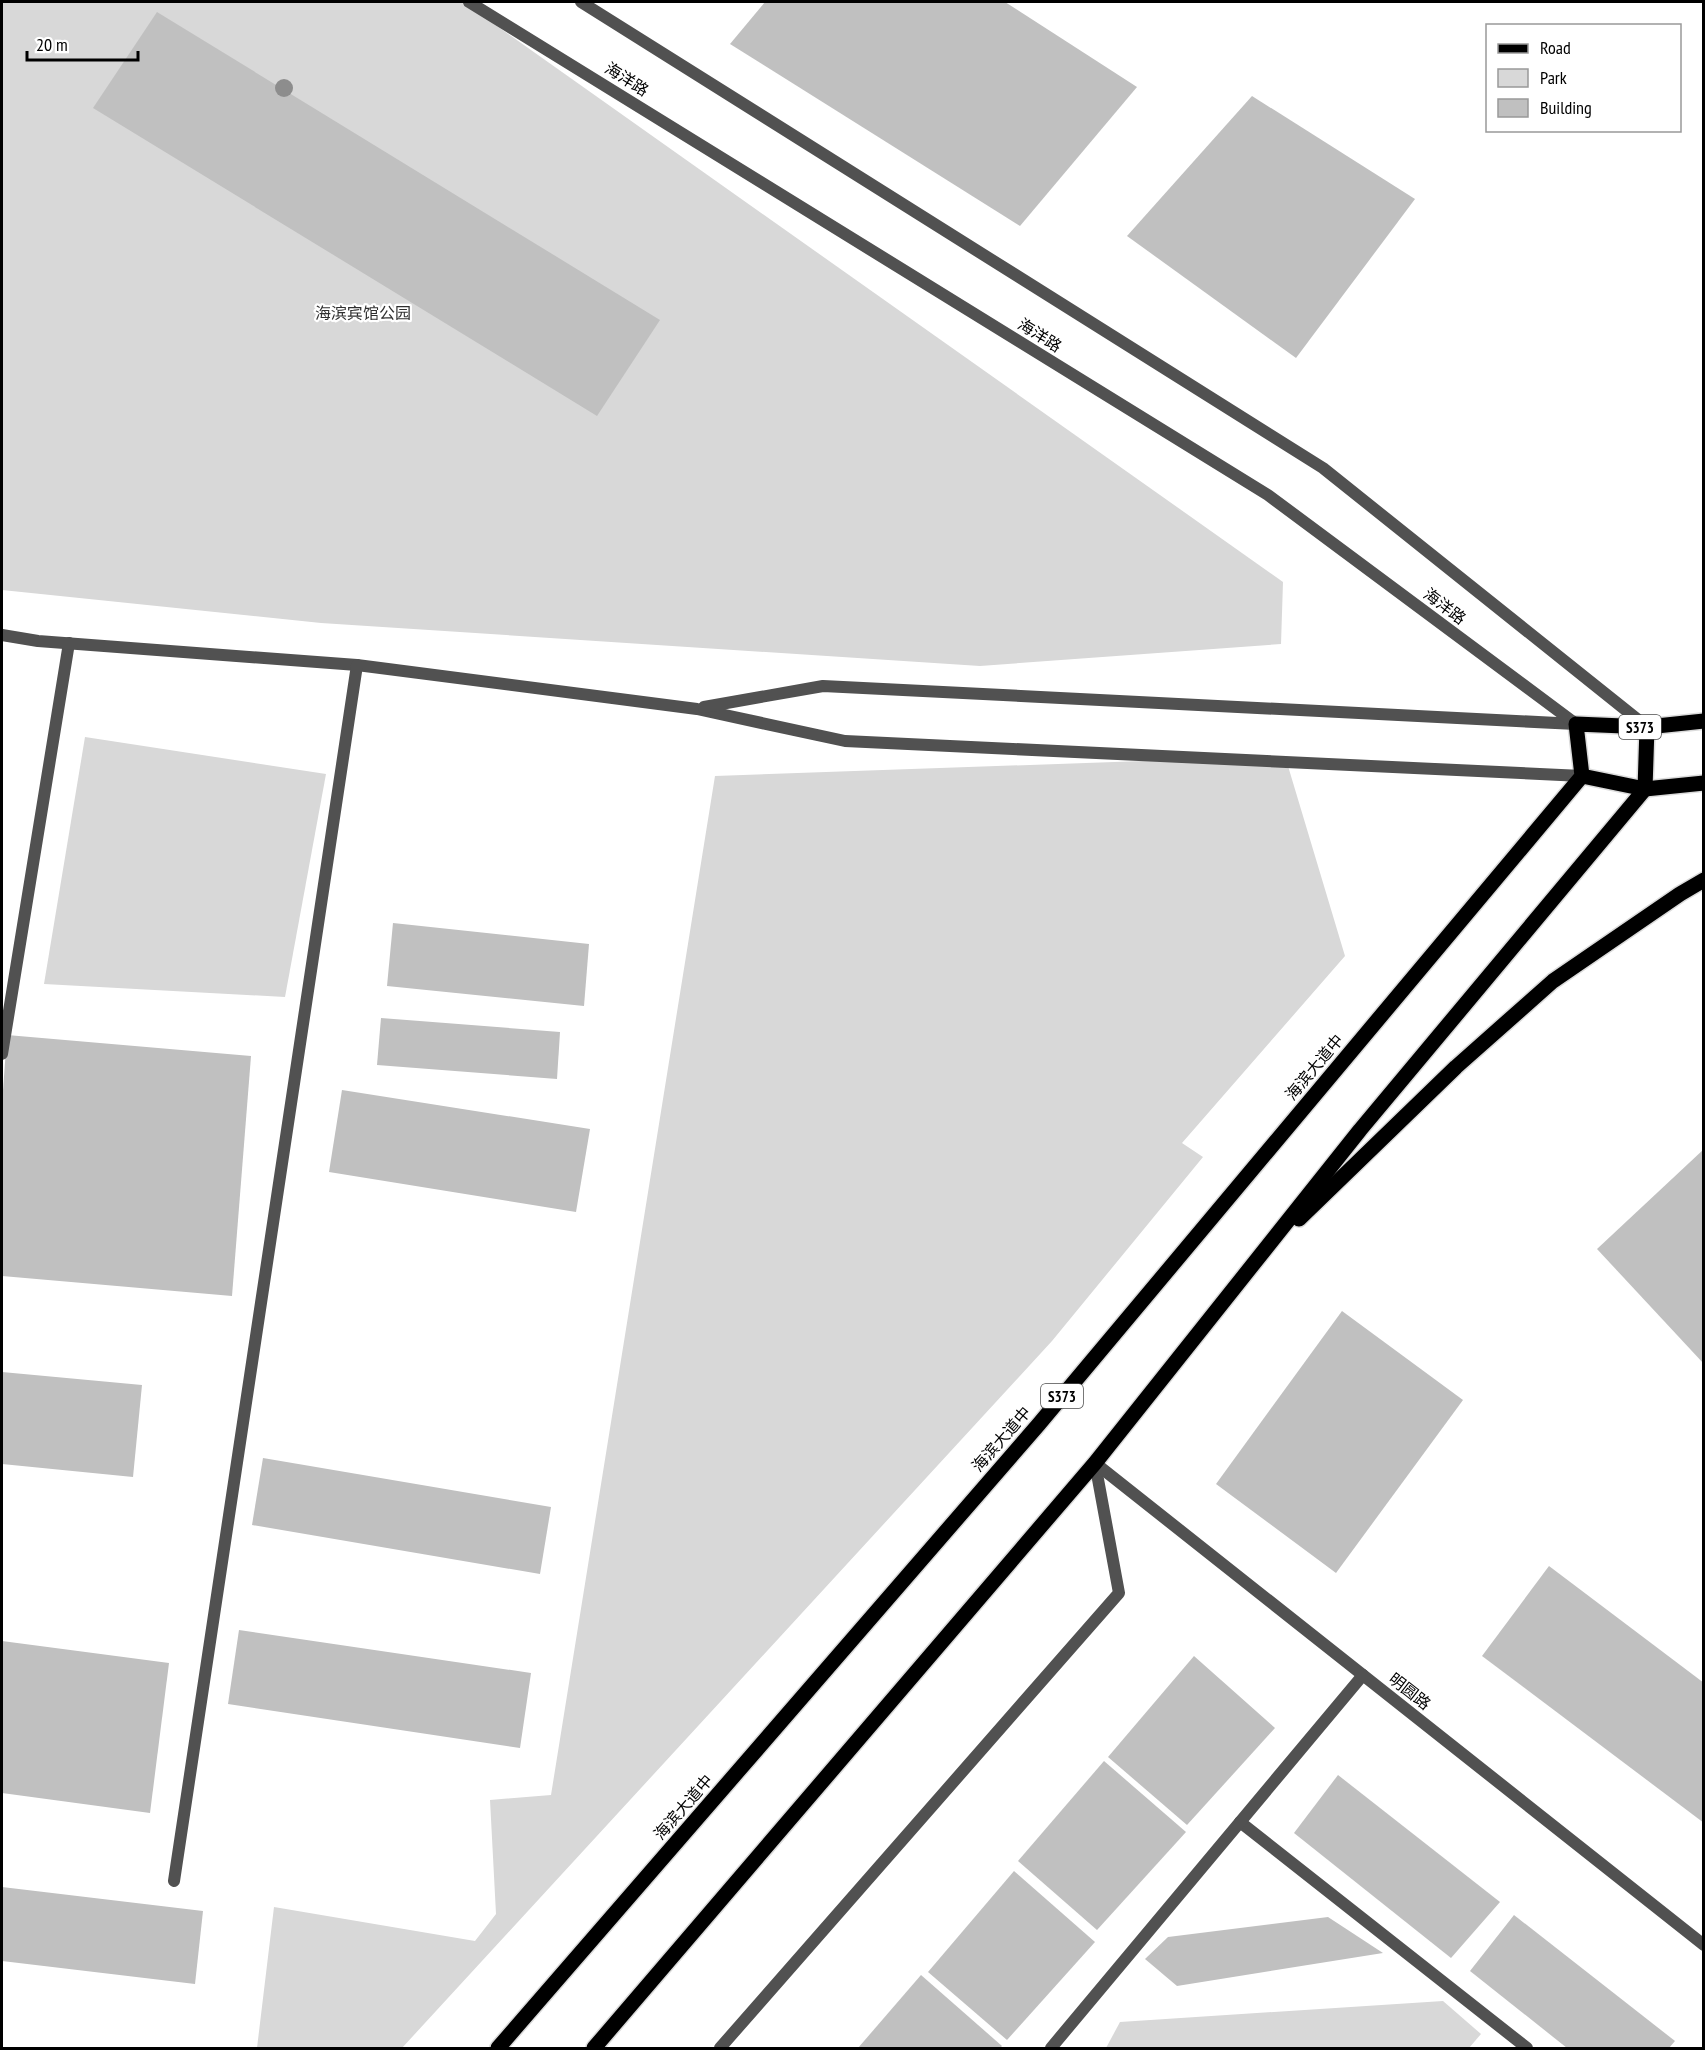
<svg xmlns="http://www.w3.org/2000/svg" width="1705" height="2050" font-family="'PT Sans Narrow','Noto Sans SC',sans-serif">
<rect width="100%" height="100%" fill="#fff"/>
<!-- green -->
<g fill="#d8d8d8">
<path d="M2 2H463L1283 582 1281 644 980 666 321 623 2 590Z"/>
<path d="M85 737 326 774 285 997 44 984Z"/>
<path d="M1285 756 1345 956 1182 1143 1203 1157 1052 1341 402 2048H257L274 1907 475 1941 496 1914 490 1800 551 1795 715 776Z"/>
<path d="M1443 2001 1481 2034 1469 2048H1106L1120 2022Z"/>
</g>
<!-- building -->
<g fill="#c0c0c0">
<path d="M765 2H1005L1137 87 1020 226 730 44Z"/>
<path d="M157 12 660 320 597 416 93 108Z"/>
<path d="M1252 96 1415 199 1296 358 1127 236Z"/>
<path d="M393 923 589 944 584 1006 387 986Z"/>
<path d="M381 1018 560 1032 557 1079 377 1065Z"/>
<path d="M7 1035 251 1056 232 1296 2 1276V1104Z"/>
<path d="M342 1090 590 1129 576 1212 329 1172Z"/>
<path d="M1704 1149V1364L1597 1249Z"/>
<path d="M1342 1311 1463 1400 1336 1573 1216 1484Z"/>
<path d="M2 1372 142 1385 133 1477 2 1464Z"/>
<path d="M263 1458 551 1507 540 1574 252 1525Z"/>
<path d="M1549 1566 1704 1683V1823L1482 1656Z"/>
<path d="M239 1630 531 1673 520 1748 228 1704Z"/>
<path d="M2 1641 169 1663 150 1813 2 1793Z"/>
<path d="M1194 1656 1275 1728 1187 1825 1108 1757Z"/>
<path d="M1104 1761 1186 1832 1097 1930 1018 1861Z"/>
<path d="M1338 1775 1500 1902 1451 1958 1294 1833Z"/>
<path d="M1014 1871 1095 1942 1007 2040 928 1972Z"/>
<path d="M2 1887 203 1911 195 1984 2 1961Z"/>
<path d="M1514 1915 1675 2041 1669 2048H1567L1470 1971Z"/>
<path d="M1328 1917 1383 1953 1177 1986 1145 1959 1168 1937Z"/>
<path d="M921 1975 1002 2046 1000 2048H858Z"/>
</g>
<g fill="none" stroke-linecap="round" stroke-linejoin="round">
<defs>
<g id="primary">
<path d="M1582 776 1645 789 1704 783"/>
<path d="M1299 1219 1456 1067 1553 981 1680 894 1704 880"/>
<path d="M498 2048 1039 1424 1582 776 1576 724 1647 727 1704 721"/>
<path d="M594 2048 1095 1463 1360 1130 1645 789 1647 727"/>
</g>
</defs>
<!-- primary casing -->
<use href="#primary" stroke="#dbdbdb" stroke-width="18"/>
<!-- service -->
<g stroke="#515151" stroke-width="12">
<path d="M2 1054 69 643"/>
<path d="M1240 1822 1527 2048"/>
<path d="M720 2048 1119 1593 1095 1463"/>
<path d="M1051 2048 1363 1675"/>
</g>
<!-- minor -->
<g stroke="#515151" stroke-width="12">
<path d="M2 635 38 641 357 665 697 709 845 741 1582 776"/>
<path d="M704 707 823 686 1576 724"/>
<path d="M1095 1463 1704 1945"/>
<path d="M174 1881 357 665"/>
</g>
<!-- tertiary -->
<g stroke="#515151" stroke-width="12">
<path d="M469 2 1268 495 1576 724"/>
<path d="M581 2 1323 468 1647 727"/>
</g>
<!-- primary -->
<use href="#primary" stroke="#000" stroke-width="15"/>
</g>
<!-- trees -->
<circle fill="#8d8d8d" cx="284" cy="88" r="9"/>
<g text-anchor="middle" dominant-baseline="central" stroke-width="4.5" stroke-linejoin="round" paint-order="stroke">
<!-- shield labels -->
<g fill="#fff" stroke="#4c4c4c" stroke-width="1.5">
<rect x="1619" y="715" width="42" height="24" rx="4.5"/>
<rect x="1041" y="1384" width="42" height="24" rx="4.5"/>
</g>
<g font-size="15" font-weight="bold" fill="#000">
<text x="1640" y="727">S373</text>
<text x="1062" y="1396">S373</text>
</g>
<!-- street labels -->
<g font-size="16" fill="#000" stroke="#fff">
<text transform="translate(627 79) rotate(32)">海洋路</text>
<text transform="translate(1040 335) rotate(32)">海洋路</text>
<text transform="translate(1445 606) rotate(37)">海洋路</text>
<text transform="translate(1314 1067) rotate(-50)">海滨大道中</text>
<text transform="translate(1001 1439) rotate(-49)">海滨大道中</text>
<text transform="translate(1410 1691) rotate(38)">明圆路</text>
<text transform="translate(683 1807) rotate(-49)">海滨大道中</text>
</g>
<!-- park labels -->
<g font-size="16" fill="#2f2f2f" stroke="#fff">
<text x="363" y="313">海滨宾馆公园</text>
</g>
</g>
<!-- border -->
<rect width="1705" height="2050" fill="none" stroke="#000000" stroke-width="6"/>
<!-- legend -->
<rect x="1486" y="24" width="195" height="108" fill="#ffffff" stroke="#999999" stroke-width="1.5"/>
<rect x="1498" y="44" width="30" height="9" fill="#000000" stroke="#999999" stroke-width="1.5"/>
<text x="1540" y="54" font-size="18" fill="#000000">Road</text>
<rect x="1498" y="69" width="30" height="18" fill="#d8d8d8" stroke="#999999" stroke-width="1.5"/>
<text x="1540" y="84" font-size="18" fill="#000000">Park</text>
<rect x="1498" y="99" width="30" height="18" fill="#c0c0c0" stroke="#999999" stroke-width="1.5"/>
<text x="1540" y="114" font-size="18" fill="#000000">Building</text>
<!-- scale -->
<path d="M27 51v9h111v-9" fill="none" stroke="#000000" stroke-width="3"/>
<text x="36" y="51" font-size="18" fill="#000000" stroke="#ffffff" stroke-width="4.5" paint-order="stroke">20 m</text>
</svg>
